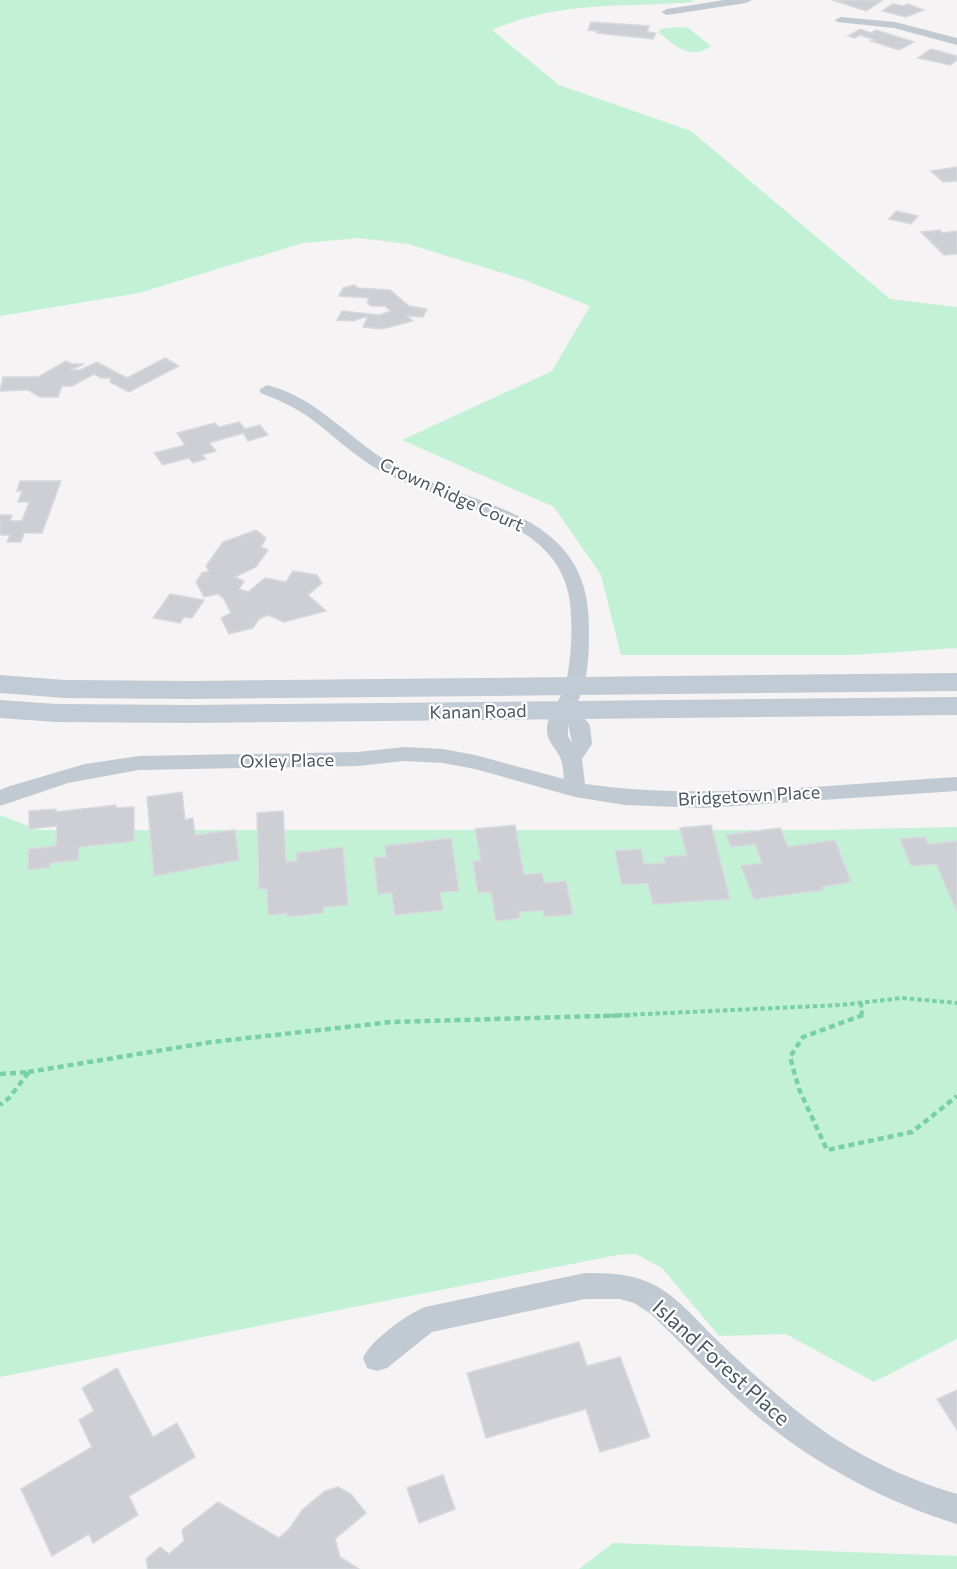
<svg xmlns="http://www.w3.org/2000/svg" width="957" height="1569" font-family="Commissioner,sans-serif">
<rect width="100%" height="100%" fill="#f5f3f3"/>
<!-- green -->
<g fill="#c3f1d5">
<path d="M0 0H691L694 2C619 8 562 0 492 30L559 85 691 131 890 299 957 307V648L853 655H621L601 575 554 507 402 440 552 371 590 306 522 279 408 244 359 238 303 243 139 293 0 316Z"/>
<path d="M679 27 688 28 711 46C690 61 674 45 658 32L661 29Z"/>
<path d="M0 815 39 830H822L957 827V1339L874 1382 786 1334 719 1336 662 1268 636 1254 617 1255 0 1377Z"/>
<path d="M613 1543 957 1556V1569H579Z"/>
</g>
<!-- building -->
<g fill="#cdcfd5" stroke="#d7d9de" stroke-width="1.5">
<path d="M832 0H883L866 11Z"/>
<path d="M893 4 904 6 908 4 924 10 906 17 882 11Z"/>
<path d="M591 22 649 26 647 32 656 33 653 39 597 33 598 31 588 30Z"/>
<path d="M860 29 871 33 876 30 914 42 899 50 871 41 875 40 860 35 855 38 848 36Z"/>
<path d="M931 49 957 56V60L950 65 918 58Z"/>
<path d="M957 167V181L943 182 931 171Z"/>
<path d="M896 211 918 216 911 224 889 219Z"/>
<path d="M940 230 942 233 957 231V254L944 255 921 232Z"/>
<path d="M354 285 358 288 390 290 409 306 427 309 423 317 407 316 413 321 382 329 363 327 368 316 353 321 337 320 342 311 379 315 391 311 385 306H371L367 302 369 298 339 296 343 288Z"/>
<path d="M165 358 179 366 129 392 110 382 111 378H101L94 374 72 386H62L58 397H40L28 390 0 391 3 377H38L66 361 72 364H84L70 370H80L97 362 127 378Z"/>
<path d="M239 422 245 429 260 425 268 435 248 441 243 433 209 443 216 451 202 455 206 459 193 463 189 458 163 465 154 453 185 445 177 433 215 423 219 427Z"/>
<path d="M20 481H61L42 533H24L21 542H7L10 535H0V515H12L10 521H22L29 502H18L22 491H17Z"/>
<path d="M256 530 266 538 261 547 268 550 256 567 235 577 244 581 239 589 248 592 265 578 286 582 293 571 317 575 322 583 308 595 326 611 284 622 268 615 259 619 253 628 229 634 221 618 231 613 224 599 218 594 204 597 196 582 202 573 209 571 206 566 223 542Z"/>
<path d="M170 594 204 600 192 618 184 617 180 623 153 618Z"/>
<path d="M182 792 185 820 193 818 195 835 235 830 239 860 154 876 147 797Z"/>
<path d="M116 805V808L134 807V841L79 847 78 860 50 863V867L28 870 29 849 56 846 57 826 29 829V811L56 809V812Z"/>
<path d="M283 811 286 862 297 861V853L343 847 348 905 323 907V913L287 917V913L268 915 267 889H259L257 813Z"/>
<path d="M515 825 524 875 542 873 544 883 566 881 573 914 544 917 543 910 519 912 520 918 496 921 491 892 478 893 473 861H481L475 829Z"/>
<path d="M711 825 730 899 653 904 648 883 622 885 615 851 641 849 644 864 665 863 664 857 687 855 680 828Z"/>
<path d="M780 828 788 847 835 840 851 882 822 887 823 890 754 899 741 866 762 863 755 844 731 847 726 835Z"/>
<path d="M925 837 928 844 957 841V912L936 864 911 866 900 839Z"/>
<path d="M451 838 459 891 440 892 443 910 395 915 392 893 378 894 374 858 386 857 385 846Z"/>
<path d="M579 1342 587 1366 620 1357 650 1437 600 1452 586 1409 486 1438 467 1373Z"/>
<path d="M117 1368 153 1437 177 1423 195 1457 129 1496 138 1515 93 1543 89 1534 52 1556 21 1489 92 1447 79 1420 94 1411 82 1388Z"/>
<path d="M957 1390V1430L937 1399Z"/>
<path d="M443 1475 455 1509 419 1523 407 1488Z"/>
<path d="M338 1487 351 1494 366 1513 335 1539 340 1557 359 1569H148L146 1559 160 1547 169 1554 184 1541 182 1530 218 1502 279 1538 290 1528 302 1510 325 1491Z"/>
</g>
<g fill="none" stroke-linecap="round" stroke-linejoin="round">
<!-- path-far1 -->
<g stroke="#7ad0a6" stroke-width="4" stroke-dasharray="4.5 3" stroke-linecap="butt">
<path d="M861 1003 862 1016"/>
<path d="M603 1016 841 1005 902 998 957 1003"/>
</g>
<!-- path -->
<g stroke="#7ad0a6" stroke-width="4.5" stroke-dasharray="6 4" stroke-linecap="butt">
<path d="M863 1015 803 1037 790 1057 799 1089 827 1150 912 1132 957 1096"/>
<path d="M28 1072 212 1042 391 1022 635 1015"/>
<path d="M0 1074 29 1072 9 1098 0 1105"/>
</g>
<!-- street -->
<g fill="#c1cad2" fill-rule="evenodd">
<path d="M724 0H752L746 3 667 15 661 12 667 9Z"/>
<path d="M841 17 895 22 957 38V45L894 28 837 22 835 20Z"/>
<path d="M267 385C316 397 348 438 390 463 469 508 590 507 589 627 589 654 589 682 575 707L590 725 592 744 582 759 585 784C708 801 834 784 957 777V791L704 808 625 805 575 797 475 769 443 763 404 761 358 766 139 770 68 783 0 806V790L10 786 85 764 139 756 358 752 404 747 443 749 475 755 564 779C563 772 563 763 560 757 555 747 546 740 547 729 547 715 558 704 563 691 572 669 574 615 568 592 551 515 437 503 379 470 354 456 333 435 310 418 295 407 278 400 261 393L259 390ZM568 724 572 743 568 736Z"/>
<path d="M585 1273C607 1273 627 1273 648 1282 675 1293 696 1320 717 1340 746 1368 775 1394 807 1419 850 1452 905 1479 957 1494V1524C898 1506 840 1477 789 1441 738 1405 696 1357 651 1314L634 1303 620 1299H585L432 1332 387 1368 377 1371 367 1368 363 1358C370 1341 407 1314 425 1307Z"/>
</g>
<!-- secondary -->
<g fill="#c1cbd6" fill-rule="evenodd">
<path d="M957 673V691L192 699 65 698 0 693V675L65 680 192 681Z"/>
<path d="M957 697V715L190 723 56 722 0 718V700L56 704 190 705Z"/>
</g>
</g>
<g text-anchor="middle" dominant-baseline="central" stroke-width="4.5" stroke-linejoin="round" paint-order="stroke">
<!-- street labels -->
<g font-size="18" fill="#4a5661" stroke="#fff">
<text transform="translate(452 494) rotate(24)">Crown Ridge Court</text>
<text transform="translate(478 711) rotate(-1)">Kanan Road</text>
<text transform="translate(287 760) rotate(-1)">Oxley Place</text>
<text transform="translate(749 795) rotate(-3)">Bridgetown Place</text>
</g>
<!-- near-street labels -->
<g font-size="21" fill="#4a5661" stroke="#fff">
<text transform="translate(722 1362) rotate(42)">Island Forest Place</text>
</g>
</g>
</svg>
